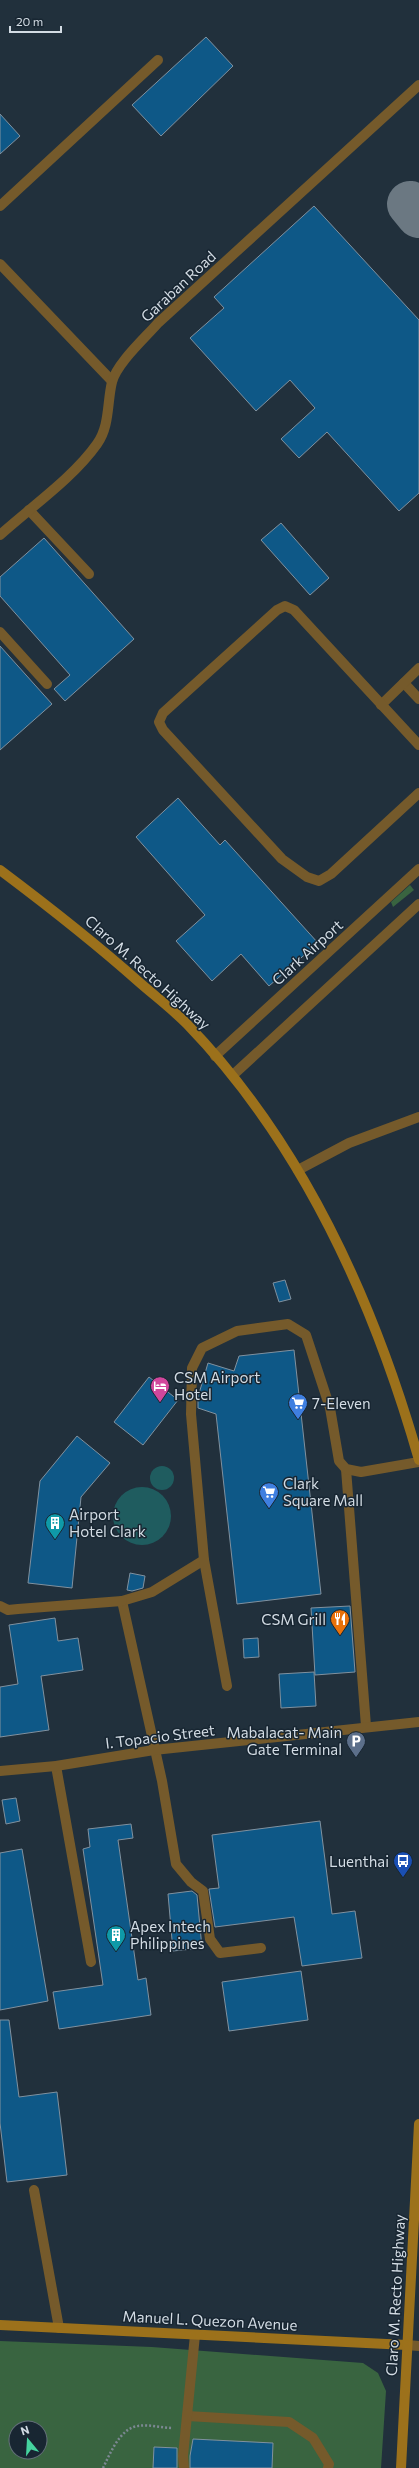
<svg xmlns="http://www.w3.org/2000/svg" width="419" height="2468" font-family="Commissioner,sans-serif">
<rect width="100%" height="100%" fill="#21303c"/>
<!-- green -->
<g fill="#396440" fill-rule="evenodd">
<path d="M410 885 414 890 393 907 391 902Z"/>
<path d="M0 2341 152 2347 363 2363 378 2373 386 2391 381 2468H0ZM16 2428H40V2452H16Z"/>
</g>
<!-- water -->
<g fill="#1f5c5f">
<circle cx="162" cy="1478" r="12"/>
<circle cx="142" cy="1516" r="29"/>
</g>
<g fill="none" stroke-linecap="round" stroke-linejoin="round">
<!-- taxiway -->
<path stroke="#6b7882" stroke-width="46" d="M410 204 419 215"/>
</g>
<!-- building -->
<g fill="#0e5887" stroke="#80919f">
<path d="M206 37 233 66 161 136 132 105Z"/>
<path d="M0 114 20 136 0 154Z"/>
<path d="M314 206 419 320V493L399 511 327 432 299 458 281 439 315 408 290 380 256 411 190 338 224 308 214 297Z"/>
<path d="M281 523 329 578 310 595 261 540Z"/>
<path d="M44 538 134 639 65 701 54 689 70 675 0 596V577Z"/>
<path d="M0 646 52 704 0 750Z"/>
<path d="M178 798 220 845 225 840 318 943 269 986 241 954 212 981 176 941 205 915 136 837Z"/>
<path d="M285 1280 291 1299 279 1302 273 1283Z"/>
<path d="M294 1350 321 1594 237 1604 216 1414 198 1408V1397L208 1363 234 1371 239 1356Z"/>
<path d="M149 1377 178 1400 143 1445 114 1422Z"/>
<path d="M77 1436 110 1463 81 1497 72 1588 28 1583 40 1481Z"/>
<path d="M130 1573 145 1576 143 1588 132 1591 127 1590Z"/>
<path d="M350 1606 355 1672 315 1675 311 1608Z"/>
<path d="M55 1618 58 1641 78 1638 83 1670 41 1676 49 1730 0 1737V1687L18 1684 9 1625Z"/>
<path d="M258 1638 259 1657 244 1658 243 1639Z"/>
<path d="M314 1672 316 1706 281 1708 279 1674Z"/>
<path d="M16 1798 20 1821 6 1824 2 1800Z"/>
<path d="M320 1821 332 1914 355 1911 362 1958 302 1966 294 1917 215 1927 209 1889 219 1888 212 1835Z"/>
<path d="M131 1824 133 1838 118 1840 138 1980 146 1978 151 2015 59 2029 53 1992 103 1985 83 1849 90 1847 88 1829Z"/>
<path d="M22 1849 48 2001 0 2010V1853Z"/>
<path d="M192 1891 197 1895 202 1948 173 1951 168 1894Z"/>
<path d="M301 1971 308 2020 229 2031 222 1982Z"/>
<path d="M0 2020H9L19 2097 57 2092 67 2175 7 2182 0 2123Z"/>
<path d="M193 2439 273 2443 272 2468H190V2456Z"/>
<path d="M154 2447 177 2448V2468H153Z"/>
</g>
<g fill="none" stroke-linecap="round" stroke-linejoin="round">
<!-- path -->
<path stroke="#7c8892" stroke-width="2.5" stroke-dasharray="2 2" stroke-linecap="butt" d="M103 2468C110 2454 120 2428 138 2426 149 2424 162 2428 173 2428"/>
<!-- lane -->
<g stroke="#755a2b" stroke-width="10">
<path d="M0 206 158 60"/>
<path d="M0 264 112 381"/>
<path d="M29 510 89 574"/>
<path d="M0 535C31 507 73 478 97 444 110 426 107 402 112 382 117 363 145 338 158 323L419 85"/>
<path d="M0 632 47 684"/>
<path d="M404 683 419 699"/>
<path d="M381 705 419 668"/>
<path d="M419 745 294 610 285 606 277 610 163 713 159 722 163 730 282 859 307 877 319 881 331 874 419 793"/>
<path d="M346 1469 366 1726"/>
<path d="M204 1560 152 1592 122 1601 162 1781 176 1864 191 1882 203 1891 210 1939 220 1953 261 1948"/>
<path d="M0 1606 8 1610 18 1609 122 1601"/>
<path d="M227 1686 204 1560 191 1414 192 1368 202 1348 237 1331 288 1324 306 1335 330 1408 339 1461 346 1469 361 1472 419 1462"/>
<path d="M56 1766 91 1962"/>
<path d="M34 2190 59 2328"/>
<path d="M187 2416 289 2422 313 2438 329 2464 328 2468"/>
<path d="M184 2468 183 2456 195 2335"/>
</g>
<!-- street -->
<g stroke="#755a2b" stroke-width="10">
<path d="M215 1056 419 869"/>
<path d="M233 1075 419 904"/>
<path d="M298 1170 349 1143 419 1117"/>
<path d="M0 1771 56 1766 154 1750 419 1722"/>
<path d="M407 2345 419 2346"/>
</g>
<!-- secondary -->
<g stroke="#9c711b" stroke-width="10">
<path d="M0 870C48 906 94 942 139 982 155 996 172 1009 187 1024 302 1143 374 1302 419 1460"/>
<path d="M0 2325 407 2345"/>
<path d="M401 2468 419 2124"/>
</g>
</g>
<!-- icons -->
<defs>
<symbol id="hotel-pin" viewBox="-11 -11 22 30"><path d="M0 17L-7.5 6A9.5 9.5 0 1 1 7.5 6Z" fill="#d1479c" stroke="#182632"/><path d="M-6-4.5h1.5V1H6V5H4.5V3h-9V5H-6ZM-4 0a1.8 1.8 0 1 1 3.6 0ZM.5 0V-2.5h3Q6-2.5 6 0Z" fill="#fff"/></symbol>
<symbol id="supermarket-pin" viewBox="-11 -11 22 30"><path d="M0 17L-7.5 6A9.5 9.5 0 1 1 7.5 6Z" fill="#3f7fe0" stroke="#182632"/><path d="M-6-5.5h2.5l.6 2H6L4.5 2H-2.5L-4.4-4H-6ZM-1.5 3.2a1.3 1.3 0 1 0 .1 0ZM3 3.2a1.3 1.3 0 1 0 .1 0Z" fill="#fff"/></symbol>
<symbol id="building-pin" viewBox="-11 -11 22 30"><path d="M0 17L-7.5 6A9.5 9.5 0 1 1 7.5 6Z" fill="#0f9aa8" stroke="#182632"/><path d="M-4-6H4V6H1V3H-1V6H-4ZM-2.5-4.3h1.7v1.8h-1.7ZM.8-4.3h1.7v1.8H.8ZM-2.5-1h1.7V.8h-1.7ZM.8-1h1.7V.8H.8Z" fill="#fff"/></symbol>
<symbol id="restaurant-pin" viewBox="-11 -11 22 30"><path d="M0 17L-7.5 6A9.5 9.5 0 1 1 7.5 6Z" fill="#e8710a" stroke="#182632"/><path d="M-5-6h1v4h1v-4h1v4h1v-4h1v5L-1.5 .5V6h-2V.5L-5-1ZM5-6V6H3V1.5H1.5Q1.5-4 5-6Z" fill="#fff"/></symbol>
<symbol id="parking-pin" viewBox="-11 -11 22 30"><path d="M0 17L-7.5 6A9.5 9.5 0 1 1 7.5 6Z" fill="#5c6f8a" stroke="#182632"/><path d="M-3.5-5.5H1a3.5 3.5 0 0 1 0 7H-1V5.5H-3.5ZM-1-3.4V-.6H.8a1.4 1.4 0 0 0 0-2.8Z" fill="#fff"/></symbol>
<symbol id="bus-pin" viewBox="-11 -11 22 30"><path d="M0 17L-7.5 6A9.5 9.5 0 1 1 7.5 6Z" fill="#1a4fb4" stroke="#182632"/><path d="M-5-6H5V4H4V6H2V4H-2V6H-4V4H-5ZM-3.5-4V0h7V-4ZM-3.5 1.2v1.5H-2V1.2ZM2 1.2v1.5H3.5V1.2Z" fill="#fff"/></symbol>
</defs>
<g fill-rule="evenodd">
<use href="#hotel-pin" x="149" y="1375" width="22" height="30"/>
<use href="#supermarket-pin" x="287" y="1392" width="22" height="30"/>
<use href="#supermarket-pin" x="258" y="1481" width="22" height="30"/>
<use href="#building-pin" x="44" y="1512" width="22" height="30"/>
<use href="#restaurant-pin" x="329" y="1608" width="22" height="30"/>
<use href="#parking-pin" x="345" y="1730" width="22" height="30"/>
<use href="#bus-pin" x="392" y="1850" width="22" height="30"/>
<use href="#building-pin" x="105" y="1924" width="22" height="30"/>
</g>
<g text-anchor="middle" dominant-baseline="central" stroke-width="3" stroke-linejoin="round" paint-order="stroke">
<!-- street labels -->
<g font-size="15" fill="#d3dce4" stroke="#182632">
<text transform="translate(178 286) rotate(-43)">Garaban Road</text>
<text transform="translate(307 952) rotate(-42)">Clark Airport</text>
<text transform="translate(148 972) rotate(42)">Claro M. Recto Highway</text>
<text transform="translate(160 1736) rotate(-7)">I. Topacio Street</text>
<text transform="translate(395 2295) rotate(-87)">Claro M. Recto Highway</text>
<text transform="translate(210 2320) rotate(3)">Manuel L. Quezon Avenue</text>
</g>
<!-- poi labels -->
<g font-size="15" fill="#d3dce4" stroke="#182632" text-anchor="start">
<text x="174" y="1377">CSM Airport<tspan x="174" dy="17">Hotel</tspan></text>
<text x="312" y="1403">7-Eleven</text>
<text x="283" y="1483">Clark<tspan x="283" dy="17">Square Mall</tspan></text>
<text x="69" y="1514">Airport<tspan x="69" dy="17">Hotel Clark</tspan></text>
<text x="326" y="1619" text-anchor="end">CSM Grill</text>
<text x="342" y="1732" text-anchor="end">Mabalacat- Main<tspan x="342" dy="17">Gate Terminal</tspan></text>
<text x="389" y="1861" text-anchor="end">Luenthai</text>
<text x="130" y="1926">Apex Intech<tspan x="130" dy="17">Philippines</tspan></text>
</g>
</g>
<!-- north arrow -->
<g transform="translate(28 2440) rotate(342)"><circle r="19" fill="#182632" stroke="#636f79"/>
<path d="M0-3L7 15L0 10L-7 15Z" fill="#45d49f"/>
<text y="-6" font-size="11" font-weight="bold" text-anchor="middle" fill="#d3dce4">N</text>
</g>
<!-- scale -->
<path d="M10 26v6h51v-6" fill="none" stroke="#d3dce4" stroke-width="2"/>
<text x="16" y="26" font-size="12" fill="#d3dce4" stroke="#182632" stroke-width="3" paint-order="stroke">20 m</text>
</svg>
